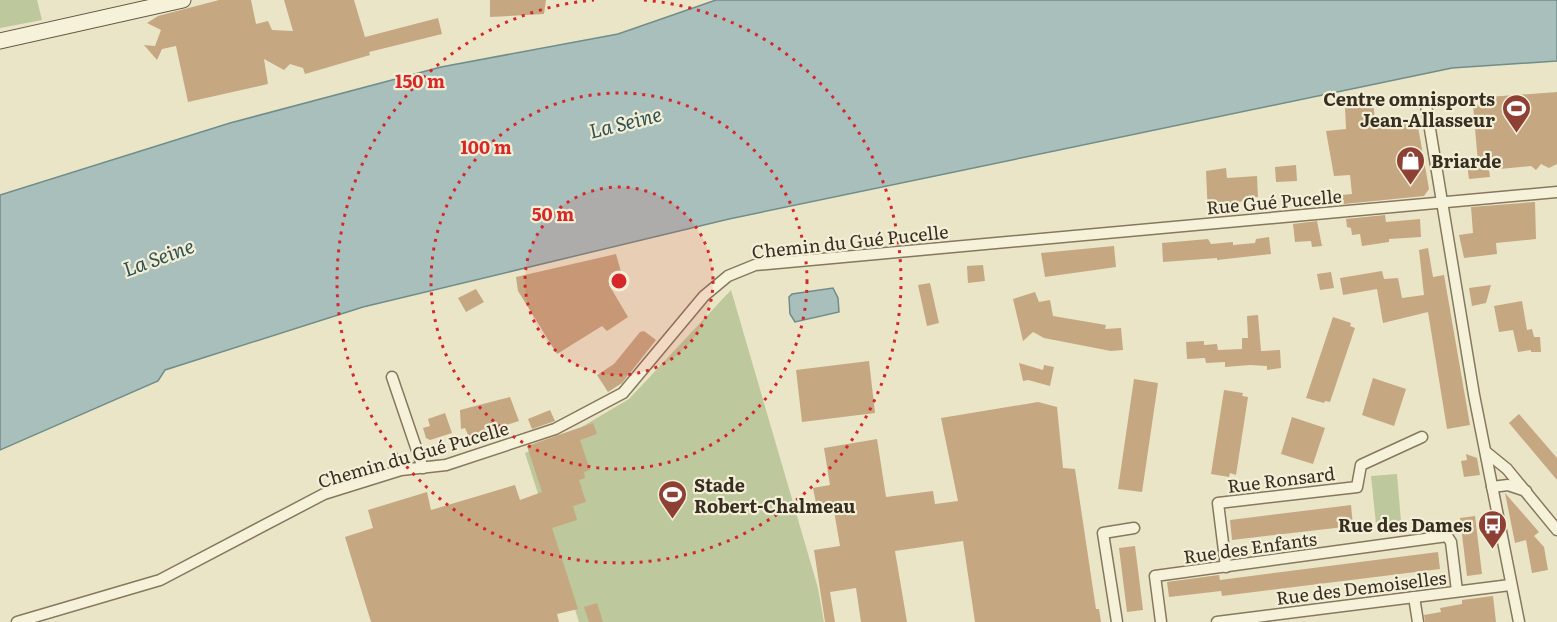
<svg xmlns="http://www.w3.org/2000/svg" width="1557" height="622" font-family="Literata,serif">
<rect width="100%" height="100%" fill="#ebe5c8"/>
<!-- green -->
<g fill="#bdc89c">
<path d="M0 0H37L42 20 0 28Z"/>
<path d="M731 290 818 588 824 622H579L525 453 563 438 629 399Z"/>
<path d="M1397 474 1401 521 1376 524 1371 476Z"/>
</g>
<!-- water -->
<g fill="#a8bfbc" stroke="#708d8a" stroke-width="1.5">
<path d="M716 0H1557V61L1452 68 729 219 363 307 165 370 158 381 0 450V195L230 123 441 67 618 34Z"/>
<path d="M833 288 838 298 839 312 795 322 790 314 789 297 792 294Z"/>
</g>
<!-- building -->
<g fill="#c5a781">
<path d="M219 0H251L256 24 268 21 272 30 293 31 284 0H354L365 37 438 18 442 34 369 52 370 55 305 74 303 68 290 64 284 70 264 59 268 84 188 102 176 46 162 49 157 60 144 45 155 46 161 30 147 23 158 16Z"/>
<path d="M490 0H546L544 14 490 17Z"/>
<path d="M1557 92V164L1549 168 1541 164 1536 170 1531 166 1489 170 1490 177 1469 179 1467 164 1478 163 1473 105 1488 103V97Z"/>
<path d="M1373 100 1375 121 1383 120V127L1417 121 1429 189 1424 196 1344 204 1342 195 1352 194 1350 175 1334 176 1326 131 1346 129 1345 106Z"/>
<path d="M1296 165 1297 181 1276 182 1275 167Z"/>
<path d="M1226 168 1227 178 1257 176 1258 197 1246 198V201L1229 203 1230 214 1208 216 1206 171Z"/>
<path d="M1535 202 1536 239 1496 243 1497 254 1464 258 1459 235 1473 233 1471 207Z"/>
<path d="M1385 215 1386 222 1420 219 1421 237 1389 239V242L1362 246 1360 234 1352 235 1351 228 1347 227 1346 219Z"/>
<path d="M1317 221 1322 246 1312 247 1311 241 1295 242 1293 224Z"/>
<path d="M1269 237 1271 254 1217 260V258L1163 262 1162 243 1208 239 1211 244 1233 242V245L1255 243 1256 239Z"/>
<path d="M1114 246 1116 267 1045 277 1041 253Z"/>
<path d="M1428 248 1433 277 1444 275 1470 425 1447 429 1428 312 1383 323 1377 289 1343 295 1340 278 1382 271 1384 279 1398 278 1402 298 1424 295 1419 250Z"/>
<path d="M616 254 623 279 609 285 628 317 607 331 602 326 557 354 518 291 516 277Z"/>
<path d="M983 265 985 281 968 283 967 266Z"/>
<path d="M1331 272 1334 288 1320 290 1317 274Z"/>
<path d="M930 283 939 323 927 326 918 285Z"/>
<path d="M1491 285 1486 303 1472 306 1469 288Z"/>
<path d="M476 289 484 302 466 312 458 298Z"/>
<path d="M1035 292 1039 302 1050 300 1053 316 1106 325 1105 329 1121 328 1123 350 1111 351 1044 338 1033 332 1023 341 1013 299Z"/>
<path d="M1522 301 1527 330 1532 329 1534 337H1540L1541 352H1531V350L1518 352 1513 330 1499 332 1494 306Z"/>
<path d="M1258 315 1261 351 1280 350 1281 368 1267 370V366L1250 365 1225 367V362L1206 363 1205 358 1187 359 1186 342 1204 341V345L1217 344 1218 350 1242 349V338H1248L1247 316Z"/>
<path d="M1333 317 1351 323 1350 326 1355 328 1330 402 1325 401 1324 403 1306 398Z"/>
<path d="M644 331 656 340 622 383 608 392 597 375 614 364 640 332Z"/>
<path d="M869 361 875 413 802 422 796 370Z"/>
<path d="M1019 363 1043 370 1044 365 1054 367 1050 386 1028 380 1023 381Z"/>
<path d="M1373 378 1406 389 1394 426 1362 415Z"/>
<path d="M1134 379 1158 383 1142 492 1118 489Z"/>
<path d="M1224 390 1243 393 1242 396 1248 397 1236 475 1230 473 1229 477 1211 474Z"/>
<path d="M510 397 519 421 469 437 465 428 461 429 460 410Z"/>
<path d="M1038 402 1057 407 1063 468 1075 469 1096 609H1099L1101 622H975L963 541 895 551 907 622H861L856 588 830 592 835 622H825L814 550 840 546 833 505 817 508 813 488 830 485 824 448 877 439 886 497 933 491 935 504 958 501 941 418Z"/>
<path d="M550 410 555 421 532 429 528 419Z"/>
<path d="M445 413 452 433 430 440 426 438 423 428 430 426 428 419Z"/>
<path d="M1519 414 1557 458V480L1509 423Z"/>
<path d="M1292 417 1325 428 1313 464 1281 454Z"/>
<path d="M593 423 597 434 580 440 590 470 584 472 585 478 579 480 586 502 573 506 577 520 552 528 578 609 557 614 559 622H371L345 537 373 528 368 510 427 492 431 510 515 485 520 500 542 492 527 446Z"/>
<path d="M1466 454 1477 458 1480 475 1464 477 1461 461 1467 460Z"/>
<path d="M1505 493 1539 532 1534 536 1544 547 1548 570 1532 573 1526 540 1515 543Z"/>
<path d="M1351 505 1353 526 1232 540 1230 520Z"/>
<path d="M1475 516 1482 574 1467 576 1460 518Z"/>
<path d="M1135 546 1143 610 1127 612 1119 548Z"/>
<path d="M1438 552 1440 569 1222 596 1221 591 1169 597 1167 582 1219 575 1220 580Z"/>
<path d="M1493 596 1496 622H1425L1424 615 1441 612 1440 608 1462 604V600Z"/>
<path d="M597 603 603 622H589L584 607Z"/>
</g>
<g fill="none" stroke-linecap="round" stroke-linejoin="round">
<defs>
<g id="minor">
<path d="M1426 105 1474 395 1519 622"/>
<path d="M392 377 423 468"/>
<path d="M1486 452 1507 469 1557 530"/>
<path d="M1492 487 1508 485 1526 491"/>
<path d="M1226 567 1218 503 1357 487 1361 465 1422 437"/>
<path d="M1414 597 1418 622"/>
<path d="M17 622 160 580 324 494 401 470 446 465 555 429 623 393 704 296 728 276 755 265 1557 192"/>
<path d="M1117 622 1103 533 1134 528"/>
<path d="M1161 622 1155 576 1447 536 1451 542 1457 591"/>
<path d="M1217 622 1510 585"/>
</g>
<path id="secondary" d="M0 41 183 0"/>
</defs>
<!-- minor casing -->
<use href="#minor" stroke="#85785e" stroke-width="13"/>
<!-- secondary casing -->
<use href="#secondary" stroke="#675a42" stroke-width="17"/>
<!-- minor -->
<use href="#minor" stroke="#f6f2da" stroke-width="10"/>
<!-- secondary -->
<use href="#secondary" stroke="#f6f2da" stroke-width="15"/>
</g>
<!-- distance rings -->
<circle cx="619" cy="281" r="94" fill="#d62828" fill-opacity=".12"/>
<g fill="none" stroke="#d62828" stroke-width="3" stroke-dasharray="3 6">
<circle cx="619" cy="281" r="94"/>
<circle cx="619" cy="281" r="188"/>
<path d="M644 0A282 282 0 1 1 594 0"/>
</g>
<!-- icons -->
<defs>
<symbol id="stadium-pin" viewBox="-11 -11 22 30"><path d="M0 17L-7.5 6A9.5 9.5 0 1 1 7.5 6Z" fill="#8f4034" stroke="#f3efd7"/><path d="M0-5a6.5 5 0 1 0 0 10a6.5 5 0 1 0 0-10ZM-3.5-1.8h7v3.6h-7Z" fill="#fff"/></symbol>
<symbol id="shop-pin" viewBox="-11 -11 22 30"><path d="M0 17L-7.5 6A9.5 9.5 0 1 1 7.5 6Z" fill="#8f4034" stroke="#f3efd7"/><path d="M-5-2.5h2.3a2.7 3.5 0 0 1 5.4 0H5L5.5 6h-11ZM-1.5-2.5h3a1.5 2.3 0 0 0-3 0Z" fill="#fff"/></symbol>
<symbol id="bus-pin" viewBox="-11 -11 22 30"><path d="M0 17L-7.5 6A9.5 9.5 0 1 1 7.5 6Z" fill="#8f4034" stroke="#f3efd7"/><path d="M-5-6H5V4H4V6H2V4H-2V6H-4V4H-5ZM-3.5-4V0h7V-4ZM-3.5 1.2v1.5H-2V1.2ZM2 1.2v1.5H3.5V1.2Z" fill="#fff"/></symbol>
</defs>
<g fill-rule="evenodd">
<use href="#stadium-pin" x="1500" y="92" width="33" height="45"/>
<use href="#shop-pin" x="1394" y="144" width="33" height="45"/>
<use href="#stadium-pin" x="656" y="478" width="33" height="45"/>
<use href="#bus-pin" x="1476" y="508" width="33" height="45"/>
</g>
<g text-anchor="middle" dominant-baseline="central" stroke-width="4.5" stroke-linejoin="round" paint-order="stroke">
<!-- poi labels -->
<g font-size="18" font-weight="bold" fill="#372e21" stroke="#f3efd7" text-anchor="end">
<text x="1495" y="98">Centre omnisports<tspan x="1495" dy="21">Jean-Allasseur</tspan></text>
<text x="1431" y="160" text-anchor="start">Briarde</text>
<text x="694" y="484" text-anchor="start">Stade<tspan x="694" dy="21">Robert-Chalmeau</tspan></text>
<text x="1472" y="524">Rue des Dames</text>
</g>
<!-- street labels -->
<g font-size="18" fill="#372e21" stroke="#f3efd7">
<text transform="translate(1274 201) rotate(-5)">Rue Gué Pucelle</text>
<text transform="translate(850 241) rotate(-6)">Chemin du Gué Pucelle</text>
<text transform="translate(413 454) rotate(-16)">Chemin du Gué Pucelle</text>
<text transform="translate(1281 479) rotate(-7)">Rue Ronsard</text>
<text transform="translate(1250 547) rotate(-8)">Rue des Enfants</text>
<text transform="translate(1361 587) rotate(-7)">Rue des Demoiselles</text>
</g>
<!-- water labels -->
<g font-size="20" font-style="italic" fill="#315255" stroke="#f3efd7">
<text transform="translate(625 121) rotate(-14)">La Seine</text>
<text transform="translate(158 256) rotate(-20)">La Seine</text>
</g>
</g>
<circle cx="619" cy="281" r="9" fill="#d62828" stroke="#f3efd7" stroke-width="3"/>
<g font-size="18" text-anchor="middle" font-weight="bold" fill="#d62828" stroke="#f3efd7" stroke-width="4.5" stroke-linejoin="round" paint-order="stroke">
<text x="420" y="88">150 m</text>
<text x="486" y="154">100 m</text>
<text x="553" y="221">50 m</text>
</g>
</svg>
